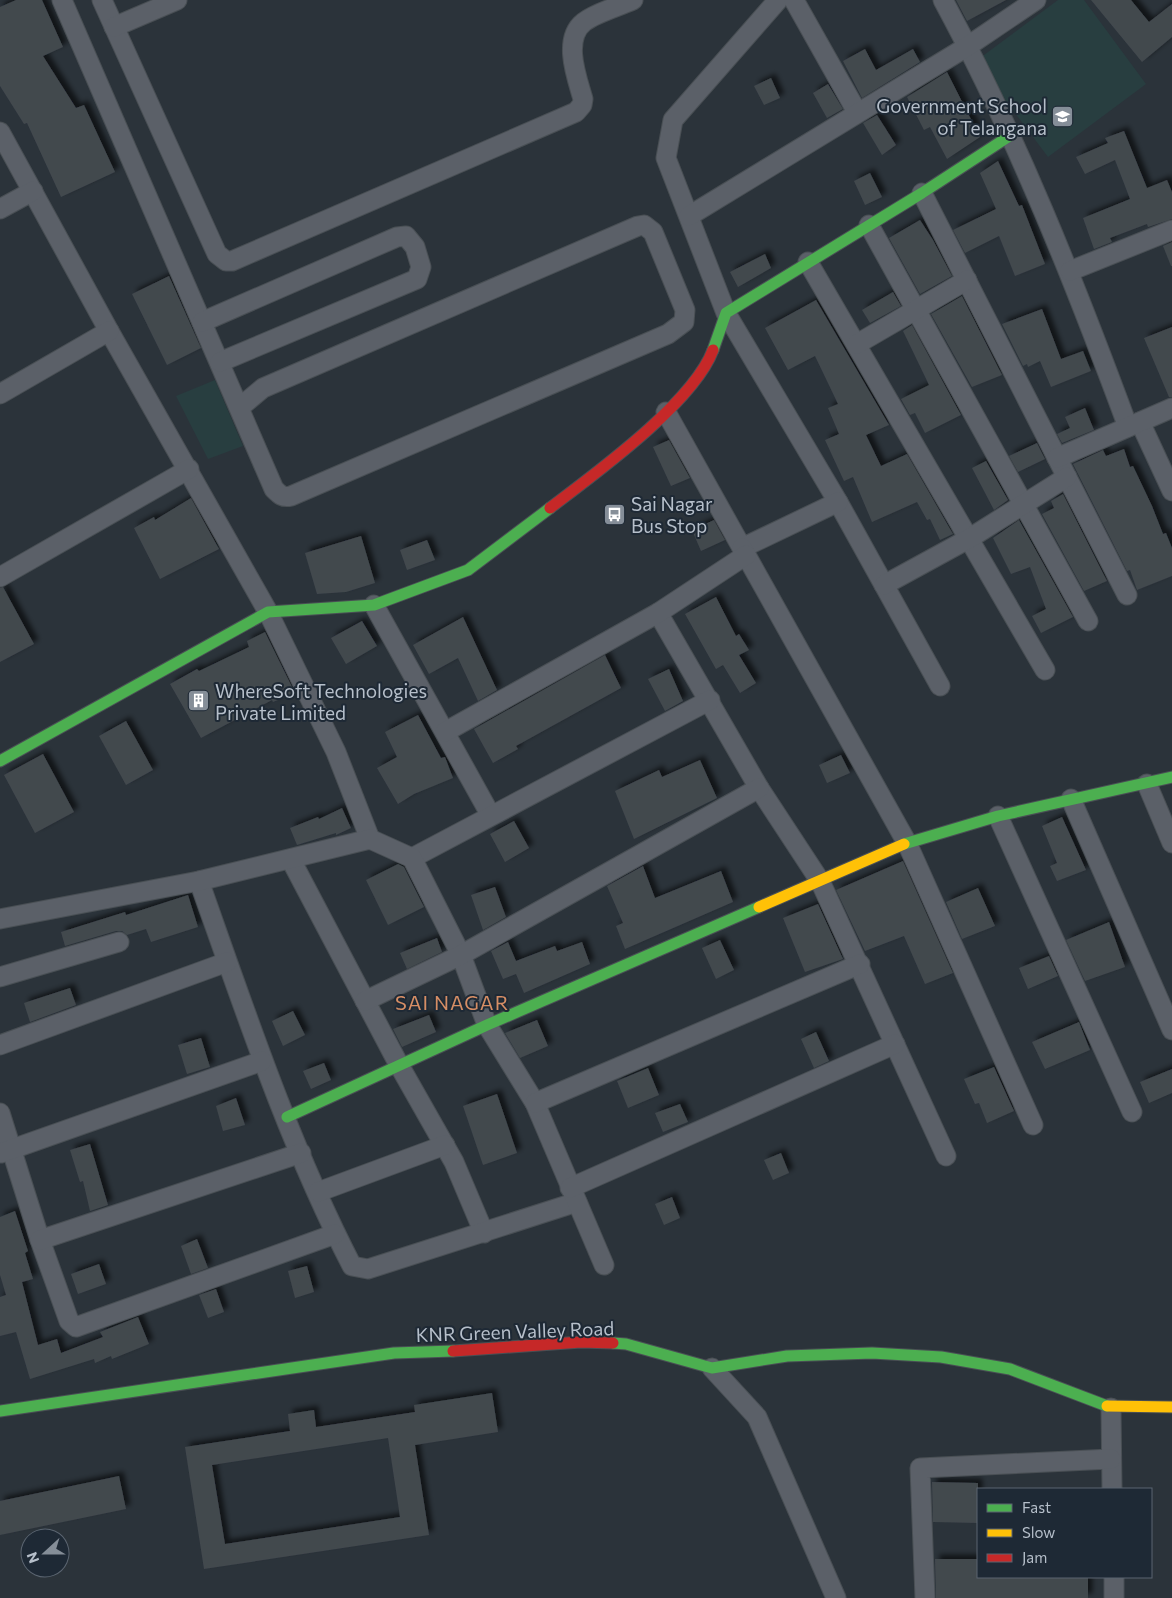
<svg xmlns="http://www.w3.org/2000/svg" width="1172" height="1598" font-family="Commissioner,sans-serif">
<defs>
<filter id="shadow"><feDropShadow dx="4.5" dy="-4.5" stdDeviation="2.5" flood-color="#0009"/></filter>
</defs>
<rect width="100%" height="100%" fill="#2b333a"/>
<!-- green -->
<g fill="#283e40">
<path d="M1058 0H1084L1146 84 1048 157 976 61Z"/>
<path d="M215 380 243 446 208 459 176 396Z"/>
</g>
<!-- building -->
<g fill="#42484e" fill-rule="evenodd" filter="url(#shadow)">
<path d="M16 0H42L63 47 43 56 76 108 84 105 115 172 61 197 27 123 24 124 0 86V7Z"/>
<path d="M956 0H1006L967 21Z"/>
<path d="M1091 0H1131L1149 22 1172 4V37L1142 62Z"/>
<path d="M865 49 876 70 913 49 920 62 862 98 843 61Z"/>
<path d="M947 72 980 137 947 159 930 127 924 130 907 97Z"/>
<path d="M771 78 780 98 764 105 754 86Z"/>
<path d="M828 84 843 109 827 118 813 93Z"/>
<path d="M877 115 896 145 882 155 863 123Z"/>
<path d="M1124 131 1147 188 1167 180 1172 192V219L1148 227 1147 224 1110 238 1112 242 1094 249 1083 218 1130 199 1115 160 1085 174 1076 157 1108 143 1105 138Z"/>
<path d="M998 161 1019 206 1022 205 1045 264 1015 276 999 236 965 253 953 230 996 209 980 173Z"/>
<path d="M870 173 882 197 865 205 854 181Z"/>
<path d="M920 220 933 240 952 276 920 294 889 238Z"/>
<path d="M1172 242V266H1171L1163 246Z"/>
<path d="M765 254 771 268 738 287 730 272Z"/>
<path d="M169 276 201 348 167 365 132 294Z"/>
<path d="M893 292 901 306 870 323 862 310Z"/>
<path d="M962 296 1002 375 972 387 931 314Z"/>
<path d="M816 300 889 425 866 435 881 466 907 454 953 534 940 540 930 519 927 520 917 502 872 522 853 477 844 481 825 440 839 434 828 408 838 404 815 356 788 370 765 328Z"/>
<path d="M1042 309 1061 359 1083 351 1091 371 1051 387 1040 361 1028 367 1027 364 1023 366 1002 324Z"/>
<path d="M912 325 961 415 925 433 915 413 910 415 901 399 929 385 903 331Z"/>
<path d="M1172 327V397H1169L1144 338Z"/>
<path d="M1085 408 1094 430 1062 443 1057 434 1070 428 1065 417Z"/>
<path d="M669 440 690 478 671 486 653 447Z"/>
<path d="M1037 443 1045 459 1018 472 1009 456Z"/>
<path d="M1124 449 1130 467 1133 466 1152 506 1163 534 1166 533 1172 548V576L1137 590 1130 570 1127 571 1073 464 1103 450 1106 456Z"/>
<path d="M986 461 1008 500 994 510 972 468Z"/>
<path d="M1063 494 1107 581 1084 591 1042 514 1054 508 1051 501Z"/>
<path d="M191 498 219 549 160 579 134 528 154 517 155 520Z"/>
<path d="M714 520 725 540 701 551 692 530Z"/>
<path d="M1019 520 1073 617 1041 633 1032 616 1046 609 1030 567 1011 574 993 538Z"/>
<path d="M361 536 375 583 346 592 317 594 305 553Z"/>
<path d="M427 540 435 560 407 570 400 550Z"/>
<path d="M3 587 34 644 0 662V588Z"/>
<path d="M716 597 736 636 739 634 749 650 739 655 756 683 740 693 723 665 716 669 685 614Z"/>
<path d="M463 617 497 690 478 701 458 658 429 674 413 645Z"/>
<path d="M362 621 377 646 346 664 331 638Z"/>
<path d="M265 632 295 693 273 702 272 700 201 738 170 684 197 669 199 671 249 647 247 641Z"/>
<path d="M605 655 621 688 516 746 518 749 493 763 474 729Z"/>
<path d="M669 669 683 701 665 711 648 679Z"/>
<path d="M418 715 441 758 445 757 453 778 414 794 398 804 377 768 397 757 385 732Z"/>
<path d="M126 721 153 770 126 785 99 736Z"/>
<path d="M43 754 74 812 35 833 4 775Z"/>
<path d="M841 755 850 773 827 783 819 765Z"/>
<path d="M700 760 717 798 634 839 615 791 659 770 662 777Z"/>
<path d="M342 808 351 828 336 835V833L297 845 290 828 318 817 319 819Z"/>
<path d="M1062 817 1086 870 1057 881 1050 866 1057 863 1042 826Z"/>
<path d="M514 821 529 848 505 862 490 834Z"/>
<path d="M903 861 953 973 925 984 904 936 865 951 836 890Z"/>
<path d="M398 864 404 867 424 907 388 925 366 880Z"/>
<path d="M643 866 655 898 721 871 733 902 625 949 616 926 623 923 607 886Z"/>
<path d="M495 887 506 917 483 930 471 895Z"/>
<path d="M978 888 995 926 962 939 946 902Z"/>
<path d="M188 895 198 927 151 942 146 929 127 935 122 931H116L65 946 61 932 125 912 126 915Z"/>
<path d="M818 904 843 959 805 972 783 918Z"/>
<path d="M1109 922 1125 967 1085 981 1066 940Z"/>
<path d="M437 938 442 952 407 969 400 953Z"/>
<path d="M720 940 734 970 716 979 702 948Z"/>
<path d="M508 942 516 961 555 946 557 951 582 942 590 964 524 993 516 974 503 979 491 951Z"/>
<path d="M1049 956 1058 976 1028 989 1019 968Z"/>
<path d="M70 988 76 1005 30 1022 24 1003Z"/>
<path d="M293 1011 305 1035 283 1046 272 1021Z"/>
<path d="M429 1015 436 1032 402 1047 393 1029Z"/>
<path d="M537 1020 548 1046 520 1058 505 1033Z"/>
<path d="M1079 1022 1090 1050 1045 1069 1032 1042Z"/>
<path d="M816 1032 829 1061 814 1068 801 1039Z"/>
<path d="M201 1038 210 1067 187 1074 178 1045Z"/>
<path d="M324 1063 331 1080 311 1089 303 1071Z"/>
<path d="M994 1067 1014 1111 987 1123 979 1103 975 1104 964 1079Z"/>
<path d="M648 1068 659 1095 628 1108 617 1081Z"/>
<path d="M1172 1069V1093L1149 1103 1140 1082Z"/>
<path d="M497 1094 517 1153 483 1165 463 1106Z"/>
<path d="M236 1098 245 1125 223 1131 216 1106Z"/>
<path d="M680 1104 688 1122 663 1132 655 1113Z"/>
<path d="M90 1144 108 1205 90 1211 83 1181 80 1182 70 1150Z"/>
<path d="M781 1153 789 1173 773 1180 764 1160Z"/>
<path d="M672 1197 680 1218 664 1225 655 1204Z"/>
<path d="M15 1211 28 1251 25 1253 33 1279 22 1282 38 1345 57 1339 61 1353 103 1337 100 1332 138 1317 149 1344 112 1359 111 1356 95 1363 94 1359 30 1379 16 1332 0 1336V1297L6 1295 0 1275V1217Z"/>
<path d="M197 1239 208 1268 191 1274 181 1246Z"/>
<path d="M99 1264 106 1284 78 1294 71 1274Z"/>
<path d="M307 1266 314 1292 295 1298 288 1271Z"/>
<path d="M216 1289 224 1312 208 1318 199 1295Z"/>
<path d="M492 1393 498 1432 415 1445 429 1535 204 1569 185 1447 290 1431 288 1414 314 1410 316 1427 415 1412 414 1405ZM388 1438 400 1517 225 1544 212 1465Z"/>
<path d="M119 1476 126 1509 0 1535V1501Z"/>
<path d="M932 1482 978 1483V1523L933 1522Z"/>
<path d="M935 1559H978V1577H1088V1598H936Z"/>
</g>
<g fill="none" stroke-linecap="round" stroke-linejoin="round">
<defs>
<g id="street">
<path d="M62 0 274 489C280 495 283 498 291 496L668 334 684 322 685 310 653 232 644 225 638 226 263 388 239 408"/>
<path d="M102 0 217 254 226 261H232L576 112 582 105 583 99C577 78 562 39 584 22 597 12 618 7 633 0"/>
<path d="M778 0 673 120 666 158 726 313 838 502 940 686"/>
<path d="M794 0 857 112"/>
<path d="M943 0C1017 137 1074 281 1128 427"/>
<path d="M114 27 177 0"/>
<path d="M0 132 109 331 268 612 336 752 370 839"/>
<path d="M922 193 1127 595"/>
<path d="M0 209 33 191"/>
<path d="M689 216 968 46 1036 0"/>
<path d="M869 225 1088 621"/>
<path d="M808 262 1045 670"/>
<path d="M1070 271 1172 230"/>
<path d="M202 322 397 237 406 236 415 247 421 267 417 279 220 362"/>
<path d="M857 344 967 280"/>
<path d="M0 394 109 331"/>
<path d="M666 412 742 548 838 502"/>
<path d="M1140 422 1172 491"/>
<path d="M1057 458 1172 408"/>
<path d="M742 548 907 843 1033 1125"/>
<path d="M0 577 189 469"/>
<path d="M884 585 970 538 1067 477"/>
<path d="M374 605 490 814"/>
<path d="M658 613 759 788 820 881 946 1156"/>
<path d="M445 732 658 613 746 555"/>
<path d="M1147 784 1172 843"/>
<path d="M1071 799 1172 1030"/>
<path d="M998 816 1132 1112"/>
<path d="M412 858 710 700"/>
<path d="M291 860 399 1065 454 1162 484 1233"/>
<path d="M199 881C245 1011 289 1144 352 1266L368 1269 577 1202"/>
<path d="M0 919 199 881 370 839 412 858 461 955 487 1025 535 1103 604 1265"/>
<path d="M0 977 119 942"/>
<path d="M365 1001 461 955 759 788"/>
<path d="M0 1045 227 962"/>
<path d="M535 1103 860 964"/>
<path d="M0 1113 40 1240 69 1321 76 1327 335 1234"/>
<path d="M1 1153 262 1061"/>
<path d="M570 1188 895 1044"/>
<path d="M318 1192 445 1145"/>
<path d="M40 1240 301 1153"/>
<path d="M712 1368 757 1417 836 1598"/>
<path d="M1111 1408 1112 1489"/>
<path d="M1114 1577V1598"/>
<path d="M925 1598 920 1468 1111 1459"/>
</g>
<g id="fast">
<path d="M713 350 726 313 922 193 1011 135"/>
<path d="M0 761 268 612 374 605 468 570 550 508"/>
<path d="M904 844 998 816 1172 777"/>
<path d="M287 1117 487 1025 759 907"/>
<path d="M613 1343 626 1344 712 1368 787 1356 872 1353 941 1357 1010 1369 1107 1406"/>
<path d="M0 1411 394 1353 453 1351"/>
</g>
<g id="slow">
<path d="M759 907 904 844"/>
<path d="M1107 1406 1172 1407"/>
</g>
<g id="jam">
<path d="M550 508C596 473 693 403 713 350"/>
<path d="M453 1351 581 1342 613 1343"/>
</g>
</defs>
<!-- street casing -->
<use href="#street" stroke="#494f54" stroke-width="21"/>
<!-- fast casing -->
<use href="#fast" stroke="#494f54" stroke-width="13"/>
<!-- slow casing -->
<use href="#slow" stroke="#494f54" stroke-width="13"/>
<!-- jam casing -->
<use href="#jam" stroke="#494f54" stroke-width="13"/>
<!-- street -->
<use href="#street" stroke="#5b6068" stroke-width="19"/>
<!-- fast -->
<use href="#fast" stroke="#4caf50" stroke-width="11"/>
<!-- slow -->
<use href="#slow" stroke="#ffc107" stroke-width="11"/>
<!-- jam -->
<use href="#jam" stroke="#c62828" stroke-width="11"/>
</g>
<!-- icons -->
<defs>
<symbol id="school-square" viewBox="-11 -11 22 22"><rect x="-9" y="-9" width="18" height="18" rx="4" fill="#858e98" stroke="#1e2935"/><path d="M0-5L7-2L0 1L-7-2ZM-4 1L0 2.5L4 1V4Q0 6-4 4Z" fill="#fff"/></symbol>
<symbol id="bus-square" viewBox="-11 -11 22 22"><rect x="-9" y="-9" width="18" height="18" rx="4" fill="#858e98" stroke="#1e2935"/><path d="M-5-6H5V4H4V6H2V4H-2V6H-4V4H-5ZM-3.5-4V0h7V-4ZM-3.5 1.2v1.5H-2V1.2ZM2 1.2v1.5H3.5V1.2Z" fill="#fff"/></symbol>
<symbol id="building-square" viewBox="-11 -11 22 22"><rect x="-9" y="-9" width="18" height="18" rx="4" fill="#858e98" stroke="#1e2935"/><path d="M-4-6H4V6H1V3H-1V6H-4ZM-2.5-4.3h1.7v1.8h-1.7ZM.8-4.3h1.7v1.8H.8ZM-2.5-1h1.7V.8h-1.7ZM.8-1h1.7V.8H.8Z" fill="#fff"/></symbol>
</defs>
<g fill-rule="evenodd">
<use href="#school-square" x="1050" y="104" width="25" height="25"/>
<use href="#bus-square" x="602" y="502" width="25" height="25"/>
<use href="#building-square" x="186" y="688" width="25" height="25"/>
</g>
<g text-anchor="middle" dominant-baseline="central" stroke-width="4" stroke-linejoin="round" paint-order="stroke">
<!-- poi labels -->
<g font-size="19" fill="#b6bfca" stroke="#1e2935" text-anchor="start">
<text x="1047" y="105" text-anchor="end">Government School<tspan x="1047" dy="22">of Telangana</tspan></text>
<text x="631" y="503">Sai Nagar<tspan x="631" dy="22">Bus Stop</tspan></text>
<text x="215" y="690">WhereSoft Technologies<tspan x="215" dy="22">Private Limited</tspan></text>
</g>
<!-- street labels -->
<g font-size="19" fill="#b6bfca" stroke="#1e2935">
<text transform="translate(515 1331) rotate(-2)">KNR Green Valley Road</text>
</g>
<!-- neighbourhood labels -->
<g font-size="20" letter-spacing="1" fill="#d68e65" stroke="#1e2935">
<text x="452" y="1002">SAI NAGAR</text>
</g>
</g>
<!-- legend -->
<rect x="977" y="1488" width="175" height="90" fill="#1e2935" stroke="#5b6571"/>
<rect x="987" y="1504" width="25" height="8" fill="#4caf50" stroke="#5b6571"/>
<text x="1022" y="1513" font-size="15" fill="#b6bfca">Fast</text>
<rect x="987" y="1529" width="25" height="8" fill="#ffc107" stroke="#5b6571"/>
<text x="1022" y="1538" font-size="15" fill="#b6bfca">Slow</text>
<rect x="987" y="1554" width="25" height="8" fill="#c62828" stroke="#5b6571"/>
<text x="1022" y="1563" font-size="15" fill="#b6bfca">Jam</text>
<!-- north arrow -->
<g transform="translate(45 1553) rotate(249)"><circle r="24" fill="#1e2935" stroke="#5b6571"/>
<path d="M0-4L9 19L0 12L-9 19Z" fill="#858e98"/>
<text y="-8" font-size="14" font-weight="bold" text-anchor="middle" fill="#b6bfca">N</text>
</g>
</svg>
